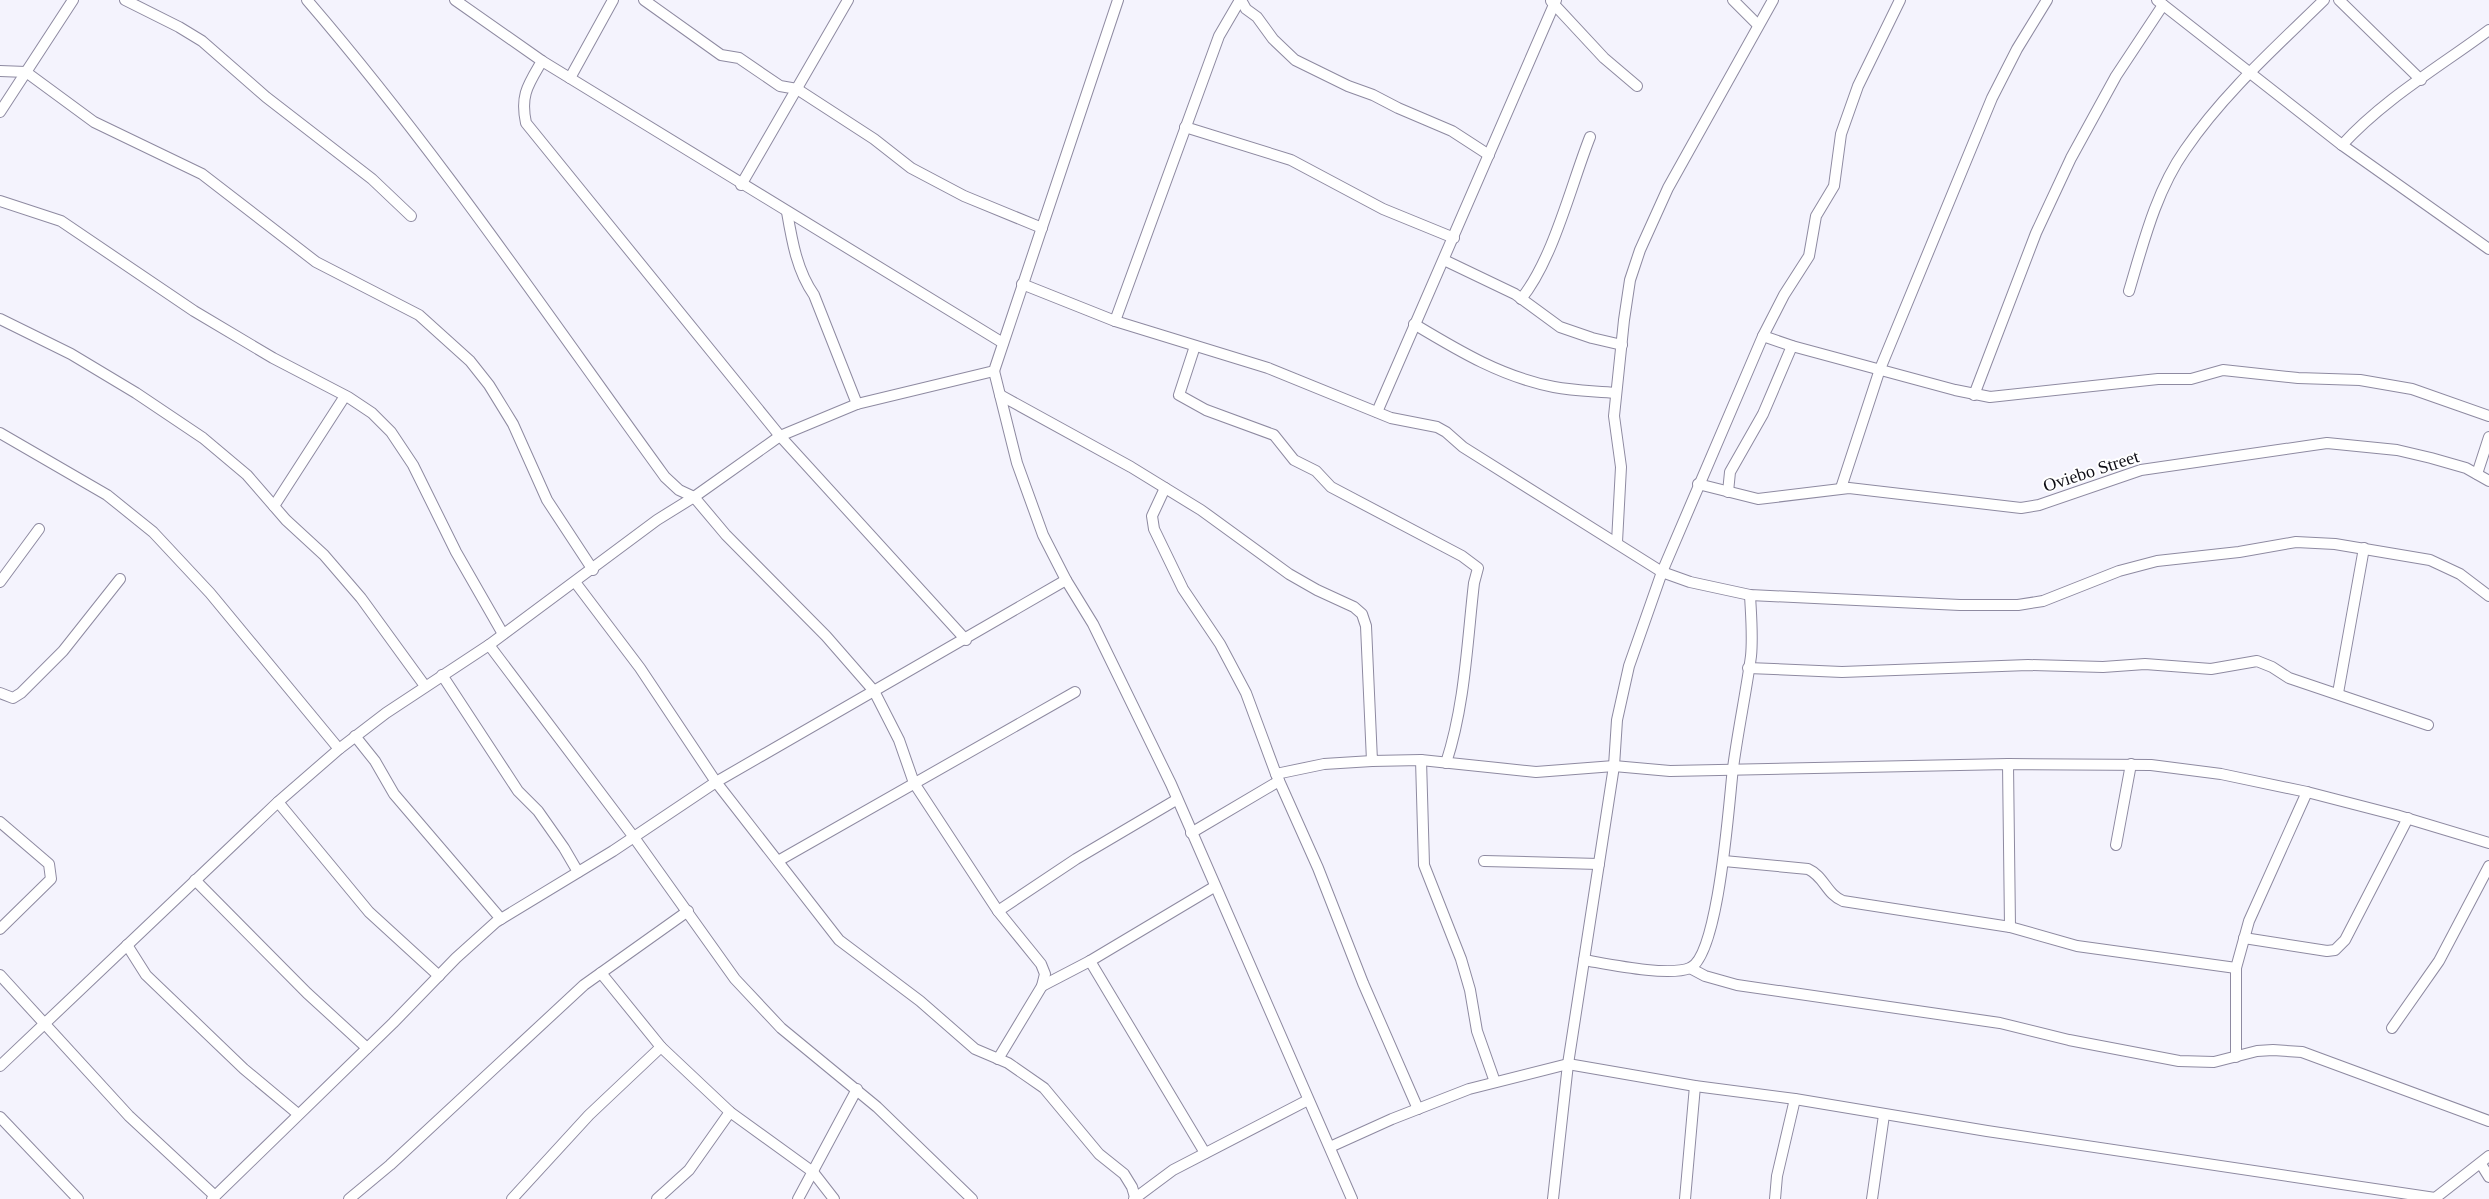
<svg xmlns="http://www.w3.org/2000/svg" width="2489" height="1199" font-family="'Times New Roman',serif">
<rect width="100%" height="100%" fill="#f4f3fd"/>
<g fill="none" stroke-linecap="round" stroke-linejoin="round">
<defs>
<g id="minor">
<path d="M125 0 179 27 202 41 266 97 372 179 411 216"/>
<path d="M307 0C437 151 548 316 665 477L679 490 694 497 726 535 826 636 874 691 899 740 914 783 998 911 1041 964 1045 974 1042 986 998 1059"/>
<path d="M455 0 542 61 1003 343"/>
<path d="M644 0 721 55 739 58 780 86 797 89 874 139 911 168 964 196 1042 228"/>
<path d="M1241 0 1246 9 1257 17 1273 39 1295 60 1348 86 1373 95 1398 108 1452 131 1489 155"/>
<path d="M1733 0 1758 25"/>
<path d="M2157 0 2342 145 2489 249"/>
<path d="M2339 0 2421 80"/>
<path d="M1551 1 1604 58 1637 86"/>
<path d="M542 61C528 85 520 95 526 123L780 436 966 640"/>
<path d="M0 71 26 72 94 122 202 174 316 262 419 315 470 361 489 385 513 424 547 500 593 570"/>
<path d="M570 78 613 0"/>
<path d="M0 112 73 0"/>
<path d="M1185 127 1291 160 1383 209 1454 238"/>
<path d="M2342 145C2384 99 2439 67 2489 30"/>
<path d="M741 185 848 0"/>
<path d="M0 201 61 221 194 311 273 358 348 397 372 413 391 432 413 465 456 552 503 634"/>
<path d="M787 212C792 241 797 271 814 295L857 404"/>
<path d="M1444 260 1515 294 1560 327 1592 338 1622 345"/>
<path d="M1022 284 1115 321 1268 368 1391 418 1437 427 1446 432 1463 447 1662 572 1690 582 1750 595 1960 605H2018L2043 601 2119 571 2157 561 2239 552 2296 542 2335 544 2430 560 2460 574 2489 596"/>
<path d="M2129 291C2143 244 2156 191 2185 150 2223 94 2276 47 2324 0"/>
<path d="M1521 299C1553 260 1571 185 1590 137"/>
<path d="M0 319 71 354 136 393 203 438 247 475 286 520 324 555 361 598 425 686"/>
<path d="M1115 321 1219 36 1240 0"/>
<path d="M1414 324C1459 351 1502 377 1554 387 1574 391 1596 391 1616 393"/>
<path d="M1763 336 1792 346 1955 390 1990 397 2158 379H2191L2223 370 2298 378 2360 380 2412 389 2489 416"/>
<path d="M1195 346 1179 395 1206 410 1274 435 1294 460 1316 471 1331 487 1462 556 1478 568 1474 583C1467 643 1465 705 1446 763"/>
<path d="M994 371 1017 463 1043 535 1066 580 1093 624 1171 784 1352 1199"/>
<path d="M1000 395 1131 467 1201 510 1289 574 1317 590 1354 607 1362 614 1366 626 1372 761 1421 760 1536 772 1614 766 1670 771 2008 764 2151 765 2221 774 2307 792 2396 815 2489 843"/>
<path d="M1974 395 2036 233 2071 158 2116 76 2163 5"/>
<path d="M1377 412 1556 0"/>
<path d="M0 433 107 495 153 532 210 593 339 749"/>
<path d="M2477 474 2489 437"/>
<path d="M1698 484 1758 499 1849 488 2021 508 2039 505 2141 470 2327 443 2397 450 2431 458 2466 468 2489 481"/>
<path d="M1165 488 1152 516 1154 529 1183 589 1220 644 1246 693 1276 774"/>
<path d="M1841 488 1880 369 1992 98 2017 49 2047 0"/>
<path d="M1728 492 1730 472 1763 414 1792 346"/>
<path d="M274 506 345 396"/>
<path d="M1617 542 1621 467 1614 416 1624 320 1630 280 1640 250 1668 188 1773 0"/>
<path d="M0 582 39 529"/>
<path d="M575 582 640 668 716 782 839 940 920 1001 975 1049 1008 1063 1044 1088 1099 1154 1124 1174 1132 1187 1135 1197"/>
<path d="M489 645 633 836 735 979 781 1028 877 1107 972 1199"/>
<path d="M1748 668 1842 672 2028 665 2103 667 2145 664 2211 669 2257 661 2272 667 2289 678 2428 725"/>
<path d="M442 675 518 791 538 811 564 848 578 872"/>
<path d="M0 693 13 698 21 693 63 651 120 579"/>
<path d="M2338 693 2364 548"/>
<path d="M355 736 375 761 394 794 501 919"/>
<path d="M1421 760 1424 865 1461 959 1470 990 1477 1031 1495 1082"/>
<path d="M1372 761 1324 764 1276 774 1318 868 1363 983 1418 1109"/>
<path d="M2008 764 2010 927"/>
<path d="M278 802 369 912 439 976"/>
<path d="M0 822 49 864 51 879 0 929"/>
<path d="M1191 833 1279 781"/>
<path d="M2116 845 2131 764"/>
<path d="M778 861 1075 692"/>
<path d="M1484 861 1599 864"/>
<path d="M1724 861 1808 869C1824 876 1827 895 1843 901L2010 927 2077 946 2236 968"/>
<path d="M195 880 307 993 367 1048"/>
<path d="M998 911 1076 859 1176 800"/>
<path d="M2244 938 2327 951 2335 950 2345 940 2408 818"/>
<path d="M127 945 146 975 244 1069 298 1114"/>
<path d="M1584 960C1608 964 1668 977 1690 968 1719 955 1729 801 1733 768 1738 730 1746 693 1751 656 1753 636 1751 615 1750 595"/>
<path d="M1090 961 1205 1153"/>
<path d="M1690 968 1705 976 1737 985 2000 1023 2069 1040 2179 1061 2214 1062 2257 1051 2273 1050 2302 1052 2489 1121"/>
<path d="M601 973 661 1047"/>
<path d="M0 975 129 1116 215 1196"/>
<path d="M1042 986 1090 961 1214 887"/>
<path d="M2392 1028 2439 961 2489 866"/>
<path d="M2236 1057V968L2249 921 2307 792"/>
<path d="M0 1066 278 802 339 749 386 713 489 645 657 520 694 497 780 436 857 404 994 371 1118 0"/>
<path d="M0 1117 78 1199"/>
<path d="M1330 1147 1392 1119 1469 1089 1568 1064 1695 1086 1795 1099 1987 1131 2435 1198"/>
<path d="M2481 1164 2489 1177"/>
<path d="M212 1199 393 1023 456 958 496 922 613 851 716 782 1066 580"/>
<path d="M349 1199 390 1165 584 985 688 911"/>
<path d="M512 1199 589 1115 661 1047 730 1112 813 1172 834 1199"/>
<path d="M657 1199 689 1170 730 1112"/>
<path d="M798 1199 857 1089"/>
<path d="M1134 1199 1173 1170 1308 1100"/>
<path d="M1553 1199 1568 1064 1614 766 1617 720 1629 666 1662 572 1763 336 1784 295 1809 256 1816 216 1834 186 1841 134 1858 86 1900 0"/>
<path d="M1685 1199 1695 1086"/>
<path d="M1775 1199 1777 1176 1795 1099"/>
<path d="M1872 1199 1884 1115"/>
<path d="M2434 1199 2489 1156"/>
</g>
</defs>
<!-- minor casing -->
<use href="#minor" stroke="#8e8aa1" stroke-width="12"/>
<!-- minor -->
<use href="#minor" stroke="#fff" stroke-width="10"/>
</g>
<g text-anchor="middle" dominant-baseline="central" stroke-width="4" stroke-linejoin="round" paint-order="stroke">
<!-- street labels -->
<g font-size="18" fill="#0d0c14" stroke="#fff">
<text transform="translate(2091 471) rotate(-18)">Oviebo Street</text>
</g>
</g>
</svg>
